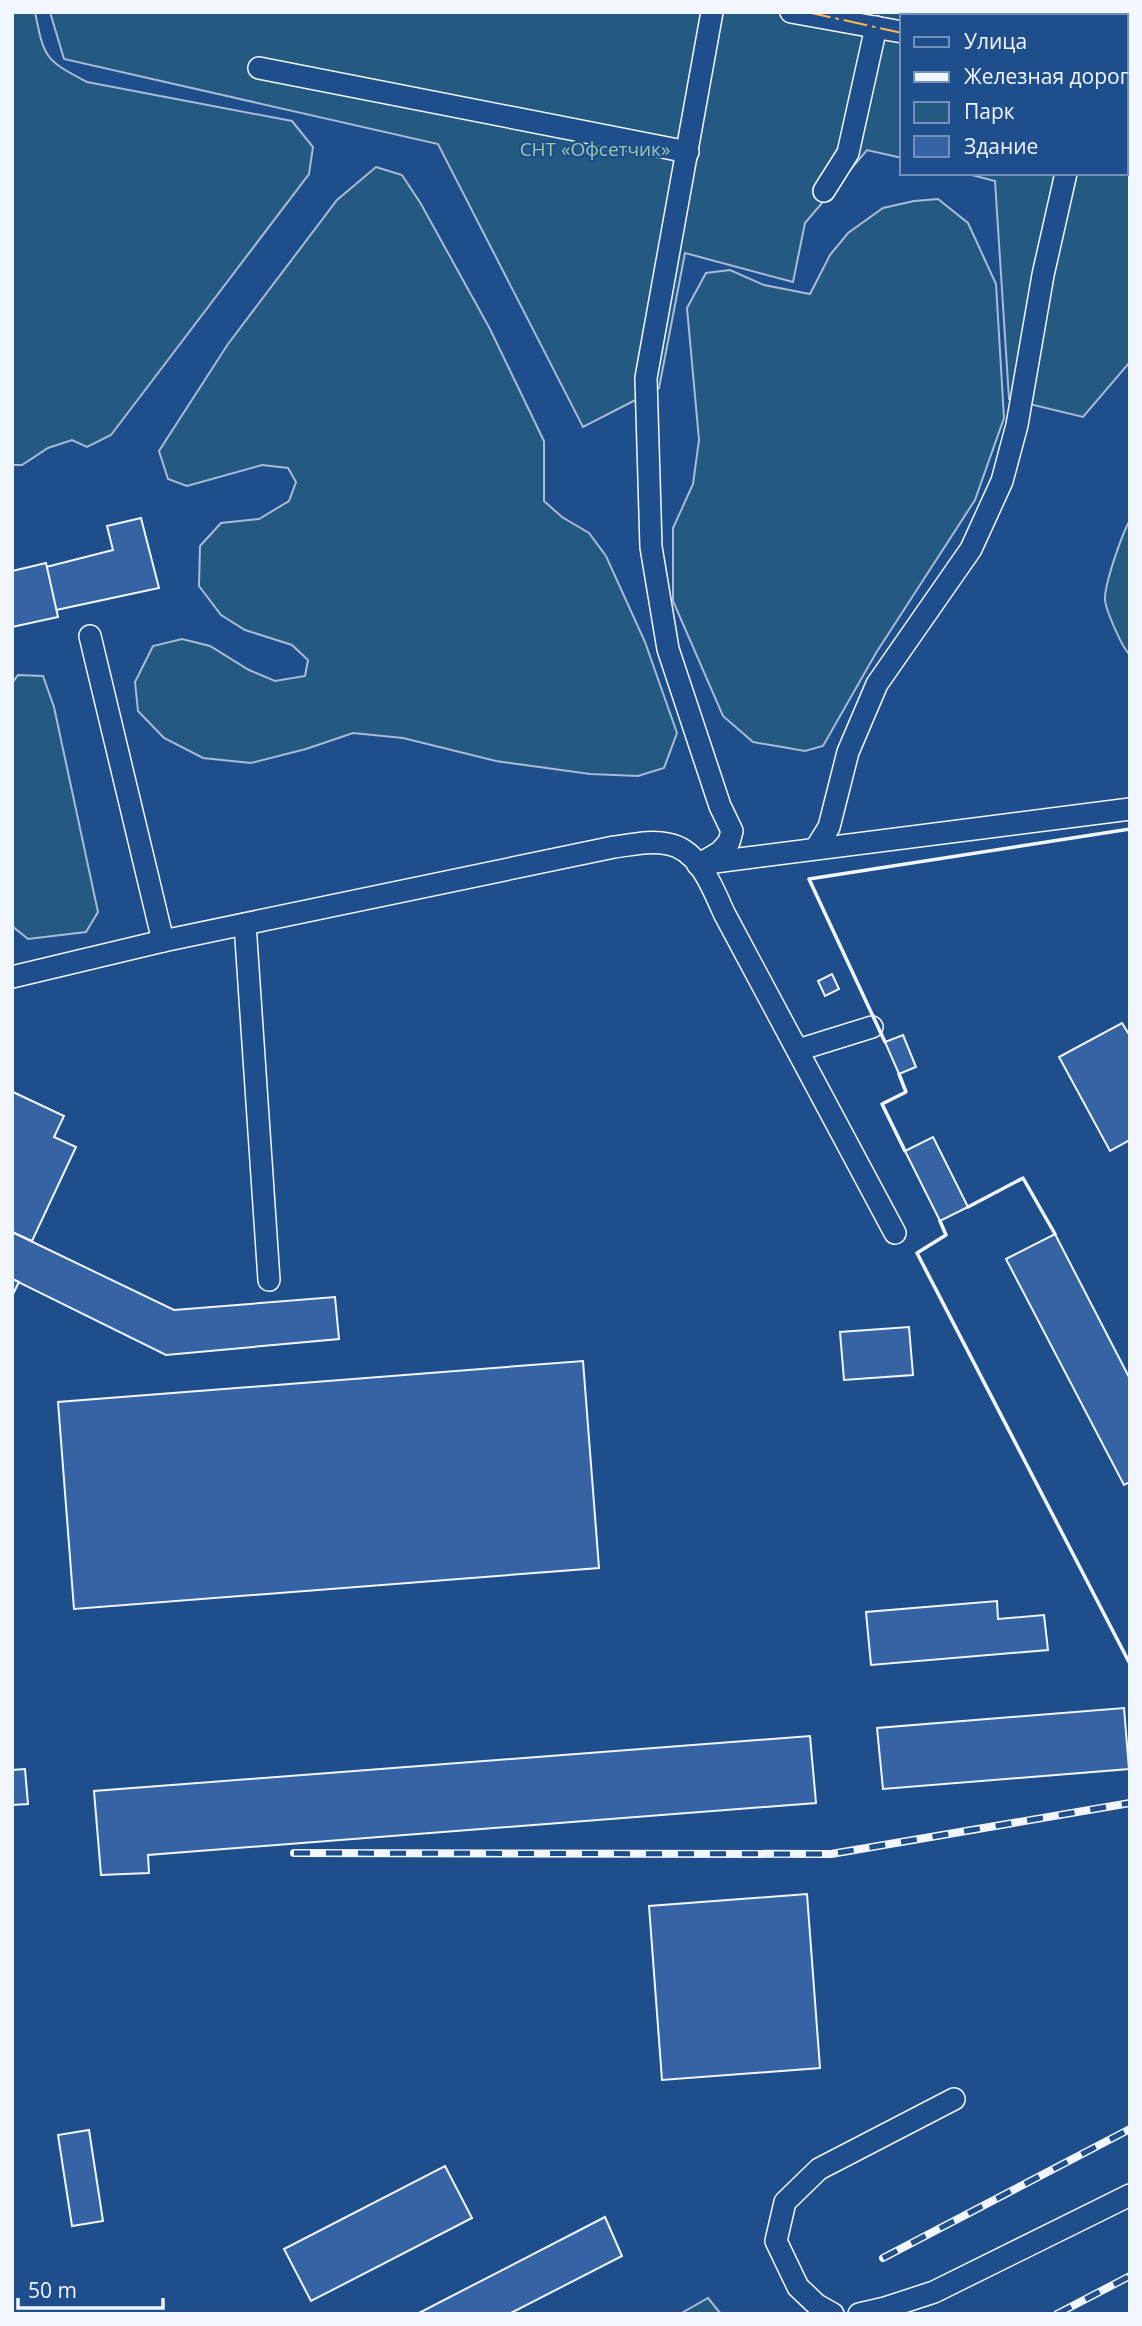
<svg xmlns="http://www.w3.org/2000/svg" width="1142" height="2326" font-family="'Open Sans',sans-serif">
<rect width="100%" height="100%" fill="#1f4e8c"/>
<!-- green -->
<g fill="#245a82" stroke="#a8bbd7" stroke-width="2">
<path d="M12 12H35C44 58 45 60 87 82L292 121 313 147 309 174 111 435 87 447 72 440 48 448 22 465H12Z"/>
<path d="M50 12H1130V362L1083 417 1009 399 995 181 964 173H1126V16H902V158L867 150 805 223 793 282 685 253 659 388 583 427 438 144 64 59Z"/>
<path d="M376 167 402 175 421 204 490 329 544 441V501L562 517 589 533 606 556 645 642 677 733 664 768 638 776 590 774 496 761 403 738 353 733 306 749 251 763 203 758 164 738 138 711 135 682 153 646 182 639 210 646 249 670 275 681 305 676 308 660 292 645 245 630 221 615 199 586 200 546 221 523 259 519 289 501 296 482 288 468 262 465 187 486 168 479 159 451 228 344 337 200Z"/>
<path d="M938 199 968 223 996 284 1004 418 975 500 876 653 823 746 805 751 753 742 723 716 673 601V528L693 484 699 440 687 308 706 273 730 270 764 285 810 294 830 255 848 233 883 208 914 201Z"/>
<path d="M1130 520V655C1122 648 1106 610 1105 600 1104 585 1122 534 1130 520Z"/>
<path d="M18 675 43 676 54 707 98 912 86 932 28 939 12 926V683Z"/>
<path d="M708 2298 721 2314H680Z"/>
</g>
<!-- building -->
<g fill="#3563a3" stroke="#f2f6ff" stroke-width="2">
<path d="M141 518 159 588 56 610 46 567 113 550 107 526Z"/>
<path d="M46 563 58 617 12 627V571Z"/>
<path d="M832 974 839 989 825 996 818 981Z"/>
<path d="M1122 1023 1130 1036V1140L1110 1151 1059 1057Z"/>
<path d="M903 1035 916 1067 899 1074 885 1042Z"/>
<path d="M13 1092 64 1116 54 1137 76 1147 32 1241 12 1232Z"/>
<path d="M933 1137 968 1207 940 1221 905 1151Z"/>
<path d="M12 1232 174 1310 335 1297 339 1339 166 1355 12 1279Z"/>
<path d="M1055 1234 1130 1379V1482L1124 1485 1006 1259Z"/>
<path d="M12 1279 19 1282 12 1296Z"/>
<path d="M909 1327 913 1375 844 1380 840 1332Z"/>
<path d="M583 1361 599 1568 74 1609 58 1402Z"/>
<path d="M997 1601 998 1619 1044 1615 1048 1650 871 1665 866 1612Z"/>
<path d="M1124 1708 1129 1769 883 1789 877 1728Z"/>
<path d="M810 1736 816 1803 148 1855 149 1873 101 1875 94 1791Z"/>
<path d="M25 1769 28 1804 12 1805V1770Z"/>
<path d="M807 1894 820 2068 662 2080 649 1906Z"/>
<path d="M89 2130 103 2221 72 2226 58 2135Z"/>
<path d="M445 2166 472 2218 311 2301 284 2249Z"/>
<path d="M605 2217 622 2256 509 2314H417Z"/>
</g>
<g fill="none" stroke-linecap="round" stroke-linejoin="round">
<defs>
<g id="minor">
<path d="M791 12 902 32"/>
<path d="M259 68 688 152"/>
<path d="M824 191 848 153 876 27"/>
<path d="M90 636 163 941"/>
<path d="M816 848 829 827 848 752 877 684 971 549 1002 481 1017 425 1043 275 1066 173"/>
<path d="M707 863 1130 809"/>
<path d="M698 865 720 852 729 842 732 831 720 806 668 649 651 547 646 378 712 12"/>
<path d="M245 924 269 1280"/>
<path d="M12 977 163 941 614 847C631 845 650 840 668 844 699 849 713 889 724 913L895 1233"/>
<path d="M798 1050 872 1027"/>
<path d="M833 2314 817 2305 798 2287 776 2241 785 2202 819 2169 954 2099"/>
<path d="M859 2314 885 2308 934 2292 1130 2195"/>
</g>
</defs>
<!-- minor casing -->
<use href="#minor" stroke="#f2f6ff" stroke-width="24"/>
<!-- minor -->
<use href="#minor" stroke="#1f4e8c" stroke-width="21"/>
<defs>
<g id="rail">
<path d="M294 1853 831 1854 1130 1803"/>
<path d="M883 2258 1130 2129"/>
<path d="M1057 2314 1130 2276"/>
</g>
</defs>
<!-- rail casing -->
<use href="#rail" stroke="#f2f6ff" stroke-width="8"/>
<!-- rail -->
<use href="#rail" stroke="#1f4e8c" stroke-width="5" stroke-dasharray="16" stroke-linecap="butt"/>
<!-- wall -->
<g stroke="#f2f6ff" stroke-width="3.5">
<path d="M885 1042 809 879 1130 829"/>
<path d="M899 1074 906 1092 882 1104 905 1151"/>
<path d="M968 1207 1023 1178 1055 1234"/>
<path d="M940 1221 946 1235 917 1253 1130 1664"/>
</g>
<!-- power -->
<g stroke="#ffb74d" stroke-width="2" stroke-dasharray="24 5 3.5 5" stroke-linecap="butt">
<path d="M807 12 902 33"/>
<path d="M1126 82 1130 83"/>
</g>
</g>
<g text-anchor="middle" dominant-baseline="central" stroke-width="5" stroke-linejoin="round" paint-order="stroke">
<!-- park labels -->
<g font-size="19" fill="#97c8a6" stroke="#1f4e8c">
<text x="595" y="149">СНТ «Офсетчик»</text>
</g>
</g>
<!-- border -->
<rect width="1142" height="2326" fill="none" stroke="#f2f6ff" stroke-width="28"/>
<!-- legend -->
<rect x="900" y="14" width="228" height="161" fill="#1f4e8c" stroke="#7391ba" stroke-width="2"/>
<rect x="914" y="37" width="35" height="10" fill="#1f4e8c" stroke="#7391ba" stroke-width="2"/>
<text x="964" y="49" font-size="21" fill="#f2f6ff">Улица</text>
<rect x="914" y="72" width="35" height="10" fill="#f2f6ff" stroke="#7391ba" stroke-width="2"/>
<text x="964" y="84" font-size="21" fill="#f2f6ff">Железная дорога</text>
<rect x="914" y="102" width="35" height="21" fill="#245a82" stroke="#7391ba" stroke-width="2"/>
<text x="964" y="119" font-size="21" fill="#f2f6ff">Парк</text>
<rect x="914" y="136" width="35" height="21" fill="#3563a3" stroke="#7391ba" stroke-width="2"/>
<text x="964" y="154" font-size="21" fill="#f2f6ff">Здание</text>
<!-- scale -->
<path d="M18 2298v10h145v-10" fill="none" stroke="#f2f6ff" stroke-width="3.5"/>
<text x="28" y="2298" font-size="21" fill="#f2f6ff" stroke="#1f4e8c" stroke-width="5" paint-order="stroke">50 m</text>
</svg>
